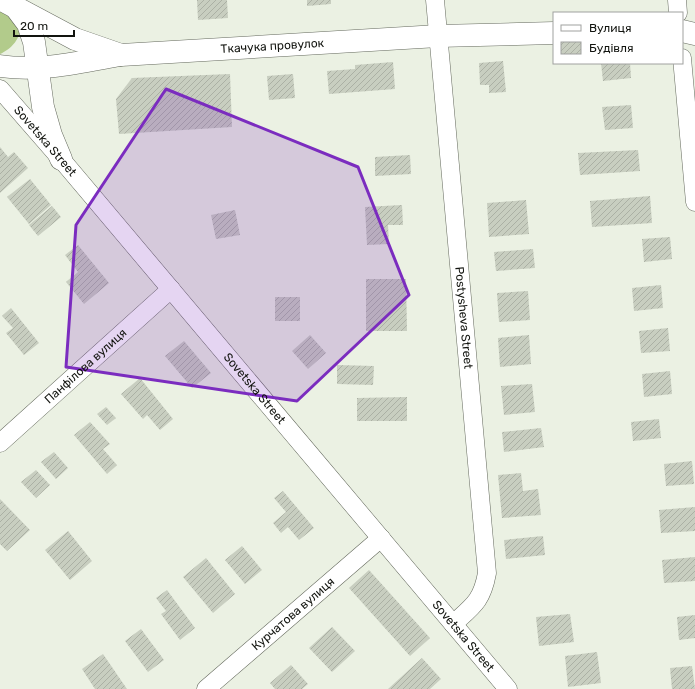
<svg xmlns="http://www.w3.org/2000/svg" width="695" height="689" font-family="Rubik,sans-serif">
<defs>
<pattern id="building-hatch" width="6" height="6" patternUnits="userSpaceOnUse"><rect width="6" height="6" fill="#c8cec0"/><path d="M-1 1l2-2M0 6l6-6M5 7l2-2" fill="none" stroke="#abb0a4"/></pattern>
</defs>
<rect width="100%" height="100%" fill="#ebf1e3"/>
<!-- green -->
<path fill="#b2cb8b" d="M0 7C5 11 15 18 18 24 24 37 10 50 0 54Z"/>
<!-- building -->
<g fill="url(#building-hatch)">
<path d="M197 0H227L228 18 198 20Z"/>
<path d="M307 0H331V4L307 6Z"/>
<path d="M503 61 506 92 489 93V85H480L479 63Z"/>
<path d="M393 62 395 89 329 94 327 71 355 69V65Z"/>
<path d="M601 63H630L631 78 603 81Z"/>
<path d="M230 74 232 127 119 134 116 99 132 78Z"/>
<path d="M293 74 295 98 269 100 267 76Z"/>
<path d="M631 105 633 128 605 130 602 107Z"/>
<path d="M0 147 8 157 14 152 28 168 0 193Z"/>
<path d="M638 150 640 171 580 175 578 153Z"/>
<path d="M410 155 411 174 375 176V157Z"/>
<path d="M30 179 51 205 29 224 7 197Z"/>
<path d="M650 196 652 223 592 227 590 201Z"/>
<path d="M526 200 529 234 489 237 487 203Z"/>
<path d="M402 205 403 225H388L389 244 367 245 365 207Z"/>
<path d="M52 206 61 217 38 236 29 225Z"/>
<path d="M235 210 240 235 216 239 211 215Z"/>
<path d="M670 237 672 259 644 262 642 239Z"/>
<path d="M78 245 109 283 84 304 66 282 78 272 65 255Z"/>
<path d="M533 249 535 268 496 271 494 252Z"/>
<path d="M366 279H406L407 331H366Z"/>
<path d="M661 285 663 308 634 311 632 288Z"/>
<path d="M528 291 530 320 499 322 497 293Z"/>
<rect x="275" y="297" width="25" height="24"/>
<path d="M11 308 39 343 24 355 6 333 13 328 2 316Z"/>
<path d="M668 328 670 351 641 353 639 331Z"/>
<path d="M310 335 326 353 308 369 292 351Z"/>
<path d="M529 335 531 364 500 367 498 338Z"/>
<path d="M184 341 211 373 192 388 165 356Z"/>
<path d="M337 365 374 366 373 385 337 384Z"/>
<path d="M670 371 672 394 644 397 642 374Z"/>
<path d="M140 378 173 419 160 430 147 415 143 419 121 394Z"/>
<path d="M532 384 535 412 504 415 501 386Z"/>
<path d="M407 397V421H357V398Z"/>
<path d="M106 407 116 418 107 425 97 414Z"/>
<path d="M659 419 661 438 633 441 631 422Z"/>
<path d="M90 422 110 444 103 449 117 465 107 474 74 435Z"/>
<path d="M541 428 544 447 504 452 502 432Z"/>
<path d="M54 452 68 468 56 479 41 462Z"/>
<path d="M692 461 694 484 666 486 664 464Z"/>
<path d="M36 470 50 485 36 498 21 482Z"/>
<path d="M521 473 523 491 538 489 541 515 502 518 498 475Z"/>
<path d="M283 491 314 528 299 540 288 527 281 533 273 523 286 512 274 498Z"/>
<path d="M0 499 30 530 7 551 0 544Z"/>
<path d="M695 507V531L661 533 659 510Z"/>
<path d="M68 531 92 561 70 580 45 550Z"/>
<path d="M543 536 545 555 506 559 504 540Z"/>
<path d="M242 546 262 570 245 584 225 560Z"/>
<path d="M695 557V581L664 583 662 560Z"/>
<path d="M206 558 235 594 213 613 183 577Z"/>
<path d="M369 570 430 638 410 656 349 588Z"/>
<path d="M167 590 195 628 180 640 161 614 166 611 156 598Z"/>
<path d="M570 614 574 642 539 646 536 617Z"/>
<path d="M695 615V638L679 640 677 617Z"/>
<path d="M332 627 355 651 332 672 309 648Z"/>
<path d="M141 629 164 660 148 672 125 641Z"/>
<path d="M597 652 601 683 568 687 565 656Z"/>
<path d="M103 654 127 689H95L82 669Z"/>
<path d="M422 658 441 679 430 689H388Z"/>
<path d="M291 665 308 684 302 689H275L270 683Z"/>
<path d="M692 666 695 689H672L670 668Z"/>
</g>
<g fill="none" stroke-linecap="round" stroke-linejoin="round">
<defs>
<g id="street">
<path id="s1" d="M435 0 487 573C482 601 473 606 453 624"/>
<path d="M677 0 678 13"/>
<path d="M682 58 695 202"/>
<path id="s2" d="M0 89 61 159 508 689"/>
<path id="s3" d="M0 443 171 289"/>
<path id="s4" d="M206 689 381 538"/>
</g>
<g id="secondary">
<path id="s5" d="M2 0 75 39 121 55 438 36 554 33"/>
<path d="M16 8 28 24 34 42 43 107 51 135 61 159"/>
<path d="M682 31 695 34"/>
<path d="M0 66C39 72 81 62 120 55"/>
</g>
</defs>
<!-- street casing -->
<use href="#street" stroke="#656a5e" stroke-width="19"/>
<!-- secondary casing -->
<use href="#secondary" stroke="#656a5e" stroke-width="23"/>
<!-- street -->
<use href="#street" stroke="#fff" stroke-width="18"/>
<!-- secondary -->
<use href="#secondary" stroke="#fff" stroke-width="22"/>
</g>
<!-- marked area -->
<path fill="#7b2cbf" fill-opacity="0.2" stroke="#7b2cbf" stroke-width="3" stroke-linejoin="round" d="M166 89 358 167 409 295 297 401 66 367 76 225Z"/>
<g text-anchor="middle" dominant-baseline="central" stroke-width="3.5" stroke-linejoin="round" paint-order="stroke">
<!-- street labels -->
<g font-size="12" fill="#12140f" stroke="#fff">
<text stroke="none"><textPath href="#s5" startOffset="283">Ткачука провулок</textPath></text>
<text stroke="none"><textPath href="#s2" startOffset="69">Sovetska Street</textPath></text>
<text stroke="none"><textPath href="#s1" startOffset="319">Postysheva Street</textPath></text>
<text stroke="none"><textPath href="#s3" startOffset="115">Панфілова вулиця</textPath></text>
<text stroke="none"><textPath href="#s2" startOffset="393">Sovetska Street</textPath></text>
<text stroke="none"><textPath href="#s4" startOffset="115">Курчатова вулиця</textPath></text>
<text stroke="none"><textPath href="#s2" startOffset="717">Sovetska Street</textPath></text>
</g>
</g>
<!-- legend -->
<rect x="553" y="12" width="130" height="52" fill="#ffffff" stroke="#a0a19f"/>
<rect x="561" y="25" width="20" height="6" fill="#ffffff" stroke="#a0a19f"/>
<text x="589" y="32" font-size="12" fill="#12140f">Вулиця</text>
<rect x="561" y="42" width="20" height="12" fill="url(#building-hatch)" stroke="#a0a19f"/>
<text x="589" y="52" font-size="12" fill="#12140f">Будівля</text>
<!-- scale -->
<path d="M14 30v6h60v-6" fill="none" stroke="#12140f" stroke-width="2"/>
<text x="20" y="30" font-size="12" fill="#12140f" stroke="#ffffff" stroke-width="3" paint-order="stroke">20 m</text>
</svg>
